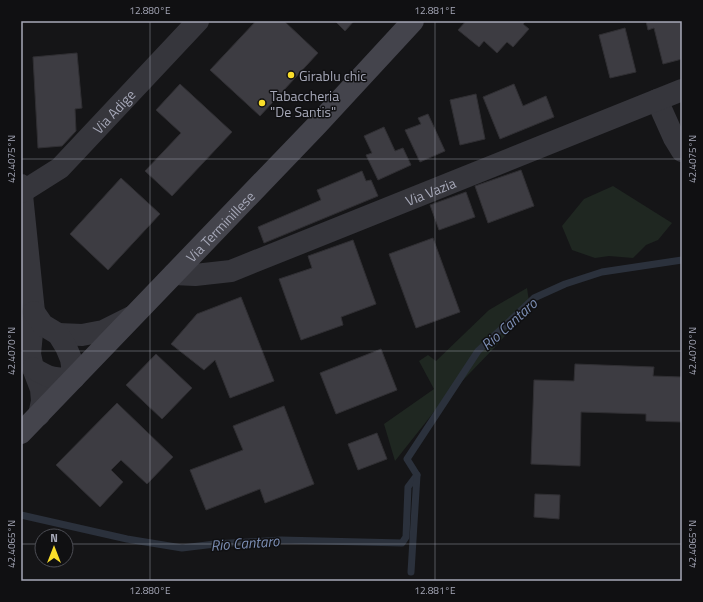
<svg xmlns="http://www.w3.org/2000/svg" width="703" height="602" font-family="'Titillium Web',sans-serif">
<rect width="100%" height="100%" fill="#151517"/>
<!-- green -->
<g fill="#1f2721">
<path d="M613 186 672 223 658 240 646 245 633 258 609 256 595 258 572 250 562 226 584 199Z"/>
<path d="M527 288 530 308 495 347 441 403 395 461 384 424 434 389 419 361 428 355 436 361 489 310Z"/>
</g>
<g fill="none" stroke-linecap="round" stroke-linejoin="round">
<!-- stream -->
<g stroke="#2b313c" stroke-width="7">
<path d="M21 515 127 539 182 548 215 544 281 540 402 543 406 537 408 487 417 475 407 459 478 351 534 298 565 284 602 272 682 260"/>
<path d="M411 572 417 475"/>
</g>
</g>
<!-- building -->
<g fill="#3d3c42" stroke="#302f33">
<path d="M256 21H284L318 53 260 116 210 70Z"/>
<path d="M335 21H354L345 31Z"/>
<path d="M466 21H526L523 24 529 29 513 47 507 42 497 53 484 41 479 47 458 30Z"/>
<path d="M646 21H682V59L663 64 654 28 648 30Z"/>
<path d="M625 28 636 72 610 78 599 35Z"/>
<path d="M77 53 82 108 75 109 76 131 62 146 38 148 33 57Z"/>
<path d="M180 84 232 132 172 196 145 171 181 133 156 110Z"/>
<path d="M514 84 523 106 546 96 554 117 500 139 483 97Z"/>
<path d="M476 94 485 139 460 145 450 100Z"/>
<path d="M428 114 445 151 420 162 405 130 421 124 418 118Z"/>
<path d="M384 127 395 151 403 148 411 165 378 180 366 155 372 153 364 136Z"/>
<path d="M521 170 534 206 488 223 475 186Z"/>
<path d="M362 171 366 181 371 180 378 196 264 243 258 227 321 200 317 190Z"/>
<path d="M121 178 160 214 108 270 70 234Z"/>
<path d="M466 192 475 217 439 230 430 205Z"/>
<path d="M433 238 460 312 416 328 389 254Z"/>
<path d="M353 240 376 304 341 317 343 325 301 340 279 279 312 268 308 256Z"/>
<path d="M241 297 274 381 230 398 215 360 204 370 171 344 197 314Z"/>
<path d="M381 349 397 390 336 414 320 373Z"/>
<path d="M156 354 192 388 162 419 126 385Z"/>
<path d="M575 364 654 367 653 376 682 377V422L646 421V414L581 412 580 466 531 464 534 380 574 381Z"/>
<path d="M117 403 173 457 147 484 121 460 111 470 123 482 100 507 56 465Z"/>
<path d="M284 406 314 484 265 503 260 489 206 510 190 470 243 450 233 426Z"/>
<path d="M377 433 387 459 358 470 348 444Z"/>
<path d="M535 494 560 495 559 519 534 517Z"/>
</g>
<g fill="none" stroke-linecap="round" stroke-linejoin="round">
<!-- minor -->
<g stroke="#36363c" stroke-width="22">
<path d="M657 100 674 138 682 151"/>
<path d="M21 185 34 312 30 354 33 368 41 389 42 401 39 415"/>
<path id="s1" d="M22 192 60 168 198 21"/>
<path id="s2" d="M174 274 195 275 231 271 682 90"/>
<path d="M58 334 82 335 103 331 131 317"/>
<path d="M33 368C49 378 55 380 74 378L71 359 66 347 58 334 43 325 34 312"/>
</g>
<!-- secondary -->
<path stroke="#44444c" stroke-width="22" id="s3" d="M21 433 317 125 413 21"/>
</g>
<!-- ticks -->
<path fill="none" stroke="#a6a8b8" stroke-width="1" stroke-opacity="0.45" d="M150 21V581M435 21V581M21 159H682M21 351H682M21 544H42M66 544H682"/>
<!-- markers -->
<g fill="#fade2a" stroke="#101012" stroke-width="1.5">
<circle cx="291" cy="75" r="4"/>
<circle cx="262" cy="103" r="4"/>
</g>
<g text-anchor="middle" dominant-baseline="central" stroke-width="3" stroke-linejoin="round" paint-order="stroke">
<!-- poi labels -->
<g font-size="14" fill="#a6a8b8" stroke="#101012" text-anchor="start">
<text x="299" y="75">Girablu chic</text>
<text x="270" y="95">Tabaccheria<tspan x="270" dy="16">"De Santis"</tspan></text>
</g>
<!-- street labels -->
<g font-size="14" fill="#a6a8b8" stroke="#101012">
<text stroke="none"><textPath href="#s1" startOffset="123">Via Adige</textPath></text>
<text stroke="none"><textPath href="#s2" startOffset="272">Via Vazia</textPath></text>
<text stroke="none"><textPath href="#s3" startOffset="287">Via Terminillese</textPath></text>
</g>
<!-- water labels -->
<g font-size="15" font-style="italic" fill="#7c8eb4" stroke="#101012">
<text transform="translate(509 324) rotate(-42)">Rio Cantaro</text>
<text transform="translate(245 543) rotate(-4)">Rio Cantaro</text>
</g>
</g>
<!-- border -->
<rect width="703" height="602" fill="none" stroke="#101012" stroke-width="44"/>
<!-- north arrow -->
<g transform="translate(54 548)"><circle r="19" fill="#101012" stroke="#4c4d54"/>
<path d="M0-3L7 15L0 10L-7 15Z" fill="#fade2a"/>
<text y="-6" font-size="11" font-weight="bold" text-anchor="middle" fill="#a6a8b8">N</text>
</g>
<rect x="22" y="22" width="659" height="558" fill="none" stroke="#a6a8b8" stroke-width="1.5"/>
<g font-size="10" text-anchor="middle" fill="#a6a8b8">
<text x="150" y="14">12.880°E</text>
<text x="435" y="14">12.881°E</text>
<text transform="translate(11 159) rotate(-90)" y="4">42.4075°N</text>
<text transform="translate(692 159) rotate(-90)" y="4">42.4075°N</text>
<text transform="translate(11 351) rotate(-90)" y="4">42.4070°N</text>
<text transform="translate(692 351) rotate(-90)" y="4">42.4070°N</text>
<text transform="translate(11 544) rotate(-90)" y="4">42.4065°N</text>
<text transform="translate(692 544) rotate(-90)" y="4">42.4065°N</text>
<text x="150" y="594">12.880°E</text>
<text x="435" y="594">12.881°E</text>
</g>
</svg>
